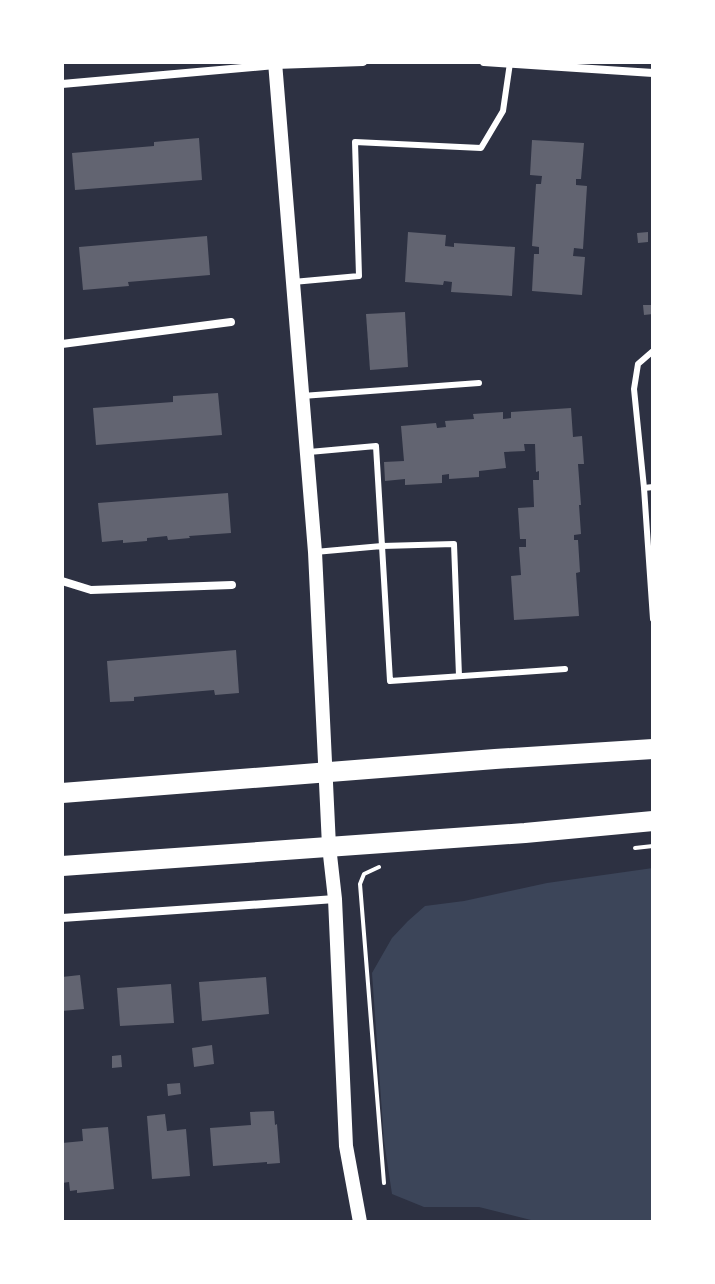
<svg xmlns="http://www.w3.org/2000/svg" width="715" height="1284" font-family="Cabin,sans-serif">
<rect width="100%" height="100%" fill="#2d3142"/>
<!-- green -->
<path fill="#3c4559" d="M653 868V1222L531 1220 479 1207H424L392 1194 384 1141 372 973 392 938 408 921 425 906 464 901 547 883Z"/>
<!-- building -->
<g fill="#626471">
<path d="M199 138 202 180 75 190 72 153 154 146V142Z"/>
<path d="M532 140 584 143 581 179H576V185L587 186 583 249 574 248 573 256 585 257 582 295 532 291 534 254H539V247L532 246 536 184H541L542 176 530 175Z"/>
<path d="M408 232 446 235 445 246 454 247V243L515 247 512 296 451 292 452 282 444 281 443 285 405 282Z"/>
<path d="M648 232V242L638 243 637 233Z"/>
<path d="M207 236 210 275 128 282 129 286 83 290 79 247Z"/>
<path d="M643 305H653V314L644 315Z"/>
<path d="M405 312 408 367 370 370 366 314Z"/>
<path d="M218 393 222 435 96 445 93 408 173 402V396Z"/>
<path d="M571 408 573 437 582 436 584 464H578L581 505H579L581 534 574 535V540H578L580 572 576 573 579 616 514 620 511 576 521 575 519 547H526V539H520L518 508 534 507 533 480H539V471L536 472 535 444H524L525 451 504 452 506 468 479 471V477L449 479V474L442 475V483L405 485V479L385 481 384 462 404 461 401 426 436 423 437 428 446 427 445 421 474 419 473 414 503 412V419L511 418V412Z"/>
<path d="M228 493 231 533 189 536 190 538 168 540 167 536 147 538V541L123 543V540L102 542 98 503Z"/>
<path d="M236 650 239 693 215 695 214 690 134 697V701L110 702 107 661Z"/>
<path d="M80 975 84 1009 62 1011V977Z"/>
<path d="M266 977 269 1014 202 1021 199 982Z"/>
<path d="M171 984 174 1023 120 1026 117 988Z"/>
<path d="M212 1045 214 1064 194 1067 192 1048Z"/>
<path d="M121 1055 122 1067 112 1068V1056Z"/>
<path d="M180 1083 181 1094 168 1096 167 1084Z"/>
<path d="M274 1111 275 1125 277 1124 280 1163 267 1164V1162L213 1166 210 1128 251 1125 250 1112Z"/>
<path d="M165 1114 167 1131 186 1129 190 1176 152 1179 147 1116Z"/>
<path d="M108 1127 114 1189 77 1193V1190L70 1191 69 1182 62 1183V1143L83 1141 82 1129Z"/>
</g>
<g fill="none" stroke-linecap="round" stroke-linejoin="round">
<!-- path -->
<g stroke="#fff" stroke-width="4">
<path d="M635 848 653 846"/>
<path d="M379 867 364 874 360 884 384 1183"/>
</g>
<!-- service -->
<g stroke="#fff" stroke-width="6">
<path d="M293 282 359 276 355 142 481 148 503 111 510 63"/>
<path d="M302 396 479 383"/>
<path d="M309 452 376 446 382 546 454 544 459 676"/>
<path d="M653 487 644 488 653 619"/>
<path d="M644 488 634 389 638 364 653 351"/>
<path d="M315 552 382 546 390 681 565 669"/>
</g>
<!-- minor -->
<g stroke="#fff" stroke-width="8">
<path d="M484 62 653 73"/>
<path d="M62 84 275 65 363 62"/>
<path d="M62 344 231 322"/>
<path d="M62 581 91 590 232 585"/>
<path d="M62 918 335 899"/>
</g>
<!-- tertiary -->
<path stroke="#fff" stroke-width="14" d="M275 62 315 552 329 846 335 899 346 1146 360 1222"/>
<!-- primary -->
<g stroke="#fff" stroke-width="20">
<path d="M62 793 495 759 653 749"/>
<path d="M62 866 525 833 653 821"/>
</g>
</g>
<!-- border -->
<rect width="715" height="1284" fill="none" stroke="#ffffff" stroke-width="128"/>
</svg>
